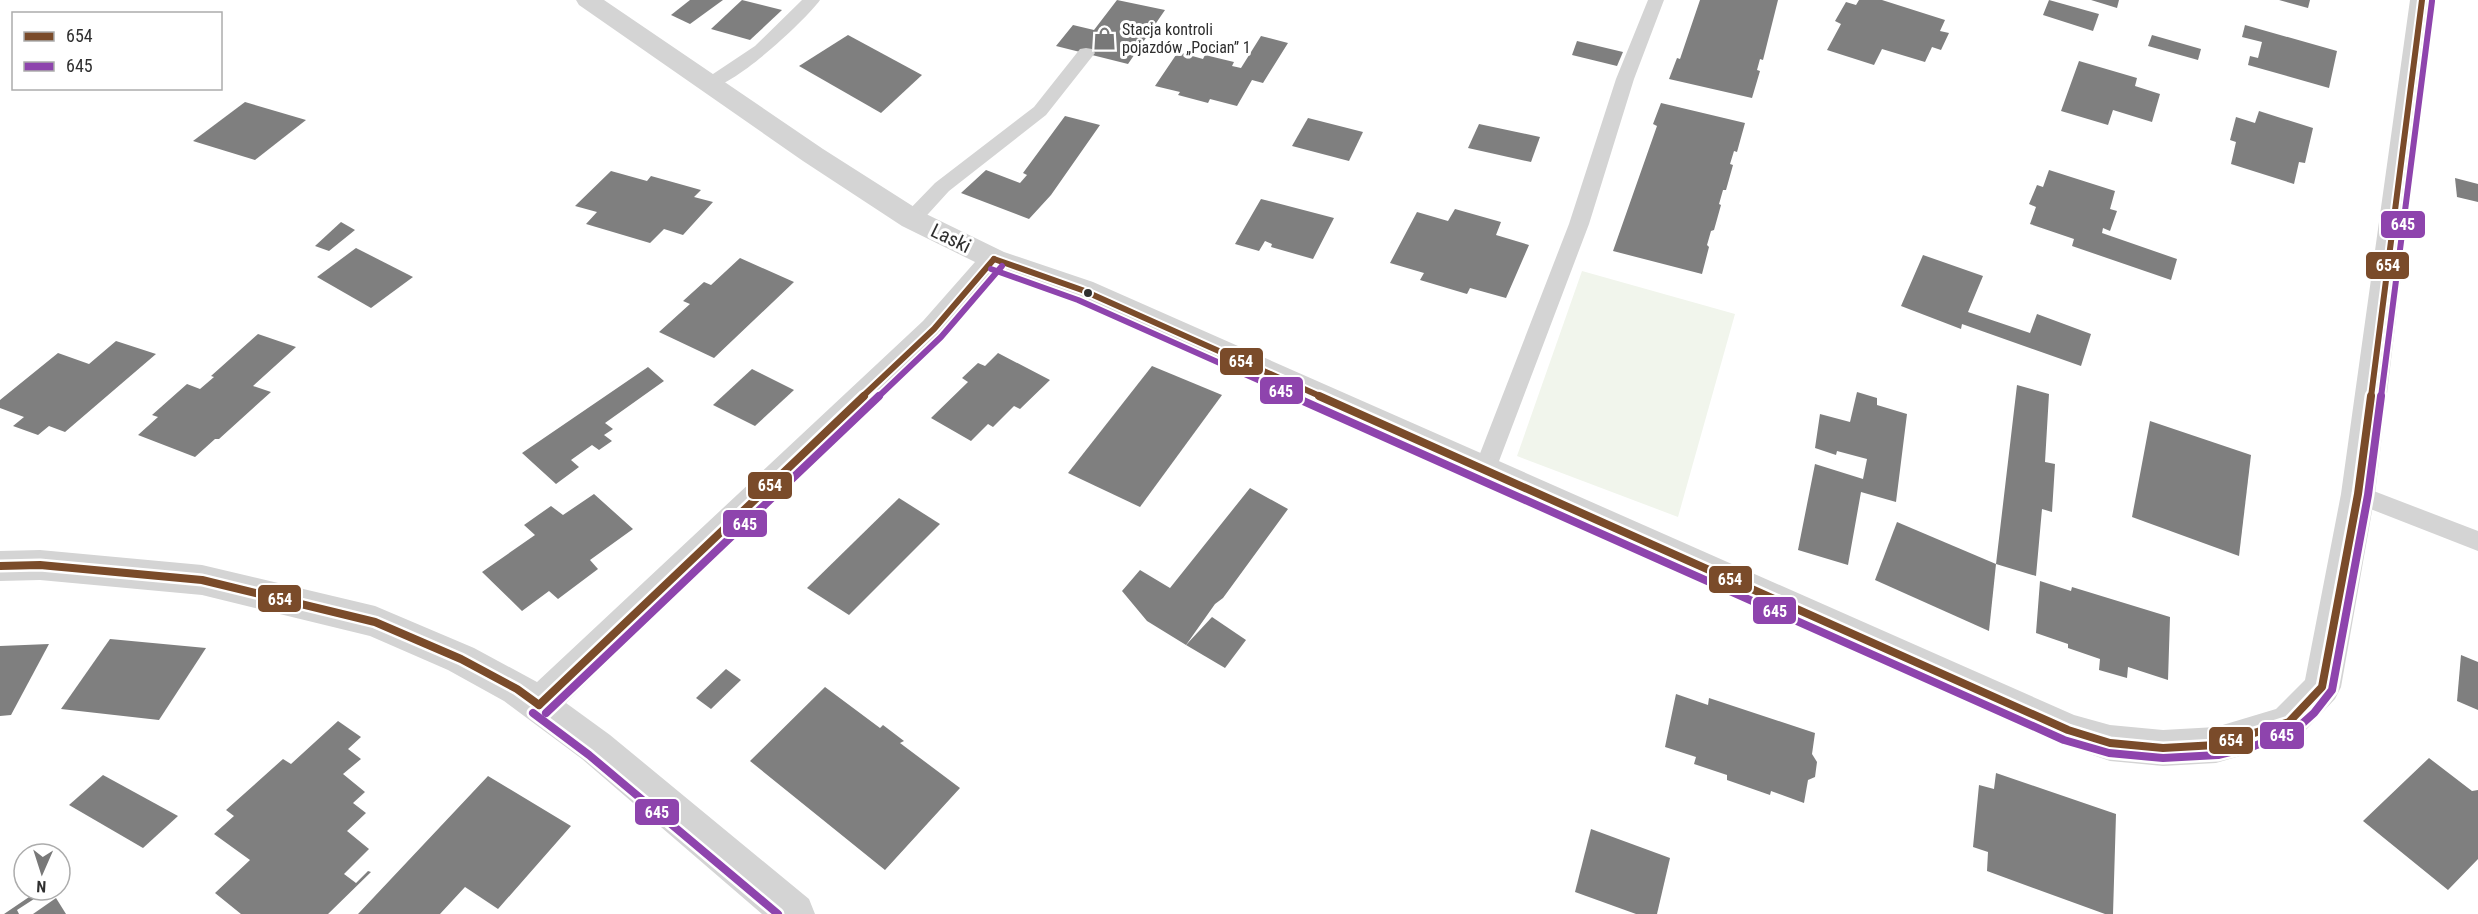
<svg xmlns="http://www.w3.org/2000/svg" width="2478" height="914" font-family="'Roboto Condensed',sans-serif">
<rect width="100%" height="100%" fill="#fff"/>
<!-- green -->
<path fill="#f1f5ec" d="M1582 271 1735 314 1678 517 1517 456Z"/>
<!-- building -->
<g fill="#7f7f7f">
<path d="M690 0H723L690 24 671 15Z"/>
<path d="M742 0 782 10 750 40 711 29Z"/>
<path d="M1117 0 1165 10 1128 64 1056 46 1073 25 1094 30Z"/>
<path d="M1700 0H1778L1763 60 1760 59 1757 70 1760 71 1752 98 1669 79 1677 58 1680 59Z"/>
<path d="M1859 0H1882L1945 20 1940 31 1949 33 1941 50 1932 47 1925 62 1882 49 1874 65 1827 50 1841 24 1835 21 1846 2 1856 5Z"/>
<path d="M2049 0 2099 14 2093 31 2043 15Z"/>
<path d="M2091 0H2119L2117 8Z"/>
<path d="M2279 0H2310L2308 8Z"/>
<path d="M2245 25 2337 51 2329 88 2248 65 2250 56 2258 58 2262 42 2242 37Z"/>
<path d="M848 35 922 75 881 113 799 66Z"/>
<path d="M2152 35 2201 49 2198 60 2148 46Z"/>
<path d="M1261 36 1288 43 1263 83 1252 80 1237 106 1210 99 1208 103 1178 95 1180 92 1155 86 1178 52 1203 59 1205 55 1234 62 1232 66 1241 68Z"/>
<path d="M1577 41 1623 52 1617 66 1572 55Z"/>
<path d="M2079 61 2137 78 2135 86 2160 94 2152 122 2113 110 2108 125 2061 111Z"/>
<path d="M245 102 306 120 255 160 193 141Z"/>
<path d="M1661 103 1745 123 1737 152 1734 151 1730 164 1733 165 1726 190H1723L1719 204 1721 205 1714 230 1711 231 1707 245 1709 247 1702 274 1613 251 1657 126 1653 124Z"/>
<path d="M2259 111 2313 128 2305 163 2299 162 2294 184 2231 164 2236 142 2230 140 2236 117 2255 123Z"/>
<path d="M1065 116 1100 125 1051 195 1029 219 961 193 986 170 1020 183 1027 175 1023 173Z"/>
<path d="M1308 118 1363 132 1349 161 1292 146Z"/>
<path d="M1479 124 1540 137 1531 162 1468 148Z"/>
<path d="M2049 170 2115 191 2110 209 2117 211 2110 231 2103 228 2102 233 2177 259 2171 280 2072 246 2074 239 2030 224 2036 207 2029 204 2037 185 2043 187Z"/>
<path d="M611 171 647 181 651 176 701 190 694 197 713 202 683 235 664 229 650 243 586 224 597 212 575 206Z"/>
<path d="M2455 178 2478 184V202L2457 197Z"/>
<path d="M1261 199 1334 218 1313 259 1271 247 1272 244 1265 241 1259 251 1235 244Z"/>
<path d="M1455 209 1501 222 1496 235 1529 245 1506 298 1470 288 1467 294 1420 280 1424 273 1390 263 1417 212 1448 221Z"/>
<path d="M341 222 355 230 329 251 315 246Z"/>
<path d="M356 248 413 277 371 308 317 277Z"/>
<path d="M1923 255 1983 276 1968 312 2030 333 2037 314 2091 334 2081 366 1962 324 1961 329 1901 306Z"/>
<path d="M740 258 794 282 714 358 659 332 690 304 683 301 704 282 711 285Z"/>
<path d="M258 334 296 347 253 386 271 392 219 439H215L195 457 138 435 158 417 152 415 187 384 200 389 214 377 211 376Z"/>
<path d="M116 341 156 354 65 432 49 426 38 435 13 426 24 417 0 408V400L58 353 89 364Z"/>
<path d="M998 353 1050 380 1020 409 1014 406 993 427 988 424 971 441 931 418 968 382 962 378 978 363 985 366Z"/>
<path d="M1152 366 1222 395 1140 507 1068 473Z"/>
<path d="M648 367 664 381 605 423 613 429 604 435 612 441 599 450 592 445 571 460 579 467 556 484 522 453Z"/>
<path d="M752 369 794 390 755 426 713 405Z"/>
<path d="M2017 385 2049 394 2045 462 2055 464 2052 512 2042 509 2036 576 1996 564Z"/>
<path d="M1857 392 1877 398V405L1907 414 1896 502 1861 492 1848 565 1798 550 1815 464 1863 479 1867 459 1837 451 1836 455 1815 448 1820 414 1850 422Z"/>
<path d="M2150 421 2251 455 2239 556 2132 517Z"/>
<path d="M1250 488 1288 509 1223 598 1215 604 1186 645 1147 621 1122 591 1140 570 1170 588Z"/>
<path d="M594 494 633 529 590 560 598 569 558 599 549 591 522 611 482 572 535 535 524 525 551 506 563 515Z"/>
<path d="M899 498 940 524 849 615 807 588Z"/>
<path d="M1897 522 1996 564 1989 631 1875 580Z"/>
<path d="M2040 581 2071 591 2072 587 2170 617 2168 680 2128 667 2127 678 2099 670 2100 659 2068 648V644L2036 633Z"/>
<path d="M1212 617 1246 640 1225 668 1186 645Z"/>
<path d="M110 639 206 648 159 720 61 709Z"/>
<path d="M49 644 11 715 0 716V646Z"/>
<path d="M2461 655 2478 662V710L2457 701Z"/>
<path d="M726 669 741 680 711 709 696 698Z"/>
<path d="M825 687 880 728 883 725 904 741 900 743 960 788 885 870 750 761Z"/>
<path d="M1676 694 1708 705 1709 698 1815 733 1812 754 1817 762 1815 777 1808 780 1804 803 1771 791 1770 795 1727 780V775L1694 764 1696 757 1665 747Z"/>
<path d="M338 721 361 737 348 749 361 759 343 774 365 792 353 803 366 813 347 831 369 849 344 874 356 883 368 871 371 872 328 914H241L215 893 250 860 214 834 234 816 226 810 283 759 291 764Z"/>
<path d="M2429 758 2472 791 2478 790V859L2448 890 2363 821Z"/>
<path d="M1996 773 2116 814 2113 914H2105L1987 871 1988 852 1973 847 1979 785 1994 789Z"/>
<path d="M103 775 178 816 143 848 69 805Z"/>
<path d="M488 776 571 826 498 909 465 887 440 914H358Z"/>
<path d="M1591 829 1670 858 1657 914H1636L1575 892Z"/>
<path d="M32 895 34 899 17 910 19 914H4Z"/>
<path d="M56 898 66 914H33Z"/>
</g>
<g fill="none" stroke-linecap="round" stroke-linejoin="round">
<!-- service -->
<g fill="#d4d4d4" fill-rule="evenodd">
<path d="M802 0H820C806 20 727 94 704 88L701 84 704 80 755 46Z"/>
<path d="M1648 0H1664L1634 79 1589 224 1496 469 1493 475 1485 478 1477 475 1474 469 1569 224 1616 79Z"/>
<path d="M1086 48 1092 49 1095 53 1046 115 949 191 919 224 912 226 905 224 902 219 905 214 935 183 1034 107 1080 49Z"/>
<path d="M2358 485 2478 531V551L2350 501 2347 494 2350 487Z"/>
</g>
<!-- minor -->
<path fill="#d4d4d4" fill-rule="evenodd" d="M576 0H604L823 149 922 212 1004 252 1093 282 2074 715 2110 725 2163 730 2216 727 2276 709 2305 680 2341 494 2410 0H2434L2375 494 2341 687 2335 699 2302 734 2250 753 2216 763 2163 766 2110 761 2055 742 1071 298 1000 272 945 337 566 703 610 735 809 899 815 914H762L582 759 504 701 448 670 370 636 202 595 40 580 0 581V551L40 550 202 565 375 606 474 648 537 682 923 321 975 262 902 226 803 161 579 5Z"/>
<defs>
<g id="bus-1-far1">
<path d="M994 259 1082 290 1322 397"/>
<path d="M862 397 934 329 994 259"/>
<path d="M2371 397 2422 0"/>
</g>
<g id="bus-1">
<path d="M1319 396 2068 730 2110 743 2163 748 2216 745 2289 722 2322 687 2358 494 2371 396"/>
<path d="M0 566 40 565 202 580 375 622 461 659 517 689 539 705"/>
<path d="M539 705 864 396"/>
</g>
<g id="bus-2-far1">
<path d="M991 269 1078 300 1296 397"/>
<path d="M878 397 941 337 1002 266"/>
<path d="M2381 397 2432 1"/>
</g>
<g id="bus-2">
<path d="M1292 396 2064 740 2109 753 2163 758 2218 755 2254 746 2294 731 2314 713 2332 690 2368 495 2381 396"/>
<path d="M533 713 589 755 778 914"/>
<path d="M546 713 879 396"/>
</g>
</defs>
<!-- bus-1-far1 casing -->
<use href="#bus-1-far1" stroke="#fff" stroke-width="10"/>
<!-- bus-1 casing -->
<use href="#bus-1" stroke="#fff" stroke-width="13"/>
<!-- bus-2-far1 casing -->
<use href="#bus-2-far1" stroke="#fff" stroke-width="10"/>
<!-- bus-2 casing -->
<use href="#bus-2" stroke="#fff" stroke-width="13"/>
<!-- bus-1-far1 -->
<use href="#bus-1-far1" stroke="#7a4b2a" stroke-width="6"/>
<!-- bus-1 -->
<use href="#bus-1" stroke="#7a4b2a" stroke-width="8"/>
<!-- bus-2-far1 -->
<use href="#bus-2-far1" stroke="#8e44ad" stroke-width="6"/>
<!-- bus-2 -->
<use href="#bus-2" stroke="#8e44ad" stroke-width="8"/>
</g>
<!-- icons -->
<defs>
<symbol id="shop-bare" viewBox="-9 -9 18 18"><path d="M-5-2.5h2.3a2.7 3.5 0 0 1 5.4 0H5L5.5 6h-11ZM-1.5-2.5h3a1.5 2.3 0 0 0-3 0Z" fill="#787878" stroke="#fff" stroke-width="2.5" paint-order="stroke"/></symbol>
</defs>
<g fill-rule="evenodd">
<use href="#shop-bare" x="1088" y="22" width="33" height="33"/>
</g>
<!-- markers -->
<circle fill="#2f2f2f" stroke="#fff" stroke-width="2" cx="1088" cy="293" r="5"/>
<g text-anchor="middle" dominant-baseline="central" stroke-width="6" stroke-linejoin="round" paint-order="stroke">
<!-- far-poi labels -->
<g font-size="16" fill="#2f2f2f" stroke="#fff" text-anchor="start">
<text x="1122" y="29">Stacja kontroli<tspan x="1122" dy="18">pojazdów „Pocian” 1</tspan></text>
</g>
<!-- street labels -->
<g font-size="20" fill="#2f2f2f" stroke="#fff">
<text transform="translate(951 238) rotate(26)">Laski</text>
</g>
</g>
<g stroke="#fff" stroke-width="2">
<rect x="2380" y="210" width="46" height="29" rx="6" fill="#8e44ad"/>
<rect x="2365" y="251" width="45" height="29" rx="6" fill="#7a4b2a"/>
<rect x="1219" y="347" width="45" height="29" rx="6" fill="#7a4b2a"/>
<rect x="1259" y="376" width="45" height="29" rx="6" fill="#8e44ad"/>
<rect x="747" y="471" width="46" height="29" rx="6" fill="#7a4b2a"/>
<rect x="722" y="509" width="46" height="29" rx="6" fill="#8e44ad"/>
<rect x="1708" y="565" width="45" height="29" rx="6" fill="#7a4b2a"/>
<rect x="257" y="584" width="45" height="29" rx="6" fill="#7a4b2a"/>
<rect x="1752" y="596" width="45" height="29" rx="6" fill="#8e44ad"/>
<rect x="2259" y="721" width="46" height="29" rx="6" fill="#8e44ad"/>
<rect x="2208" y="726" width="46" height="29" rx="6" fill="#7a4b2a"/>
<rect x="634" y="798" width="46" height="28" rx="6" fill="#8e44ad"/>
</g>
<g font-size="16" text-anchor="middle" font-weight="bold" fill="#fff">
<text x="2403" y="230">645</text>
<text x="2388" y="271">654</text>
<text x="1241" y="367">654</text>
<text x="1281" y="397">645</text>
<text x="770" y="491">654</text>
<text x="745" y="530">645</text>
<text x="1730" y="585">654</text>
<text x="280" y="605">654</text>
<text x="1775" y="617">645</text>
<text x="2282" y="741">645</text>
<text x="2231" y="746">654</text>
<text x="657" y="818">645</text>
</g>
<!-- legend -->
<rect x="12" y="12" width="210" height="78" fill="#ffffff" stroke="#acacac" stroke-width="1.5"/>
<rect x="24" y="32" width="30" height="9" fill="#7a4b2a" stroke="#acacac" stroke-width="1.5"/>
<text x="66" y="42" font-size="18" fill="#2f2f2f">654</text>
<rect x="24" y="62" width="30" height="9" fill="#8e44ad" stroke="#acacac" stroke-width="1.5"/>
<text x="66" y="72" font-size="18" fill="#2f2f2f">645</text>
<!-- north arrow -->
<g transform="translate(42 872) rotate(183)"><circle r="28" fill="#ffffff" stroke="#acacac" stroke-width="1.5"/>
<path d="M0-4.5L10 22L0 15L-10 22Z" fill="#787878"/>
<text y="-9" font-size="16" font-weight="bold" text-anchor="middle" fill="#2f2f2f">N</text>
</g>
</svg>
